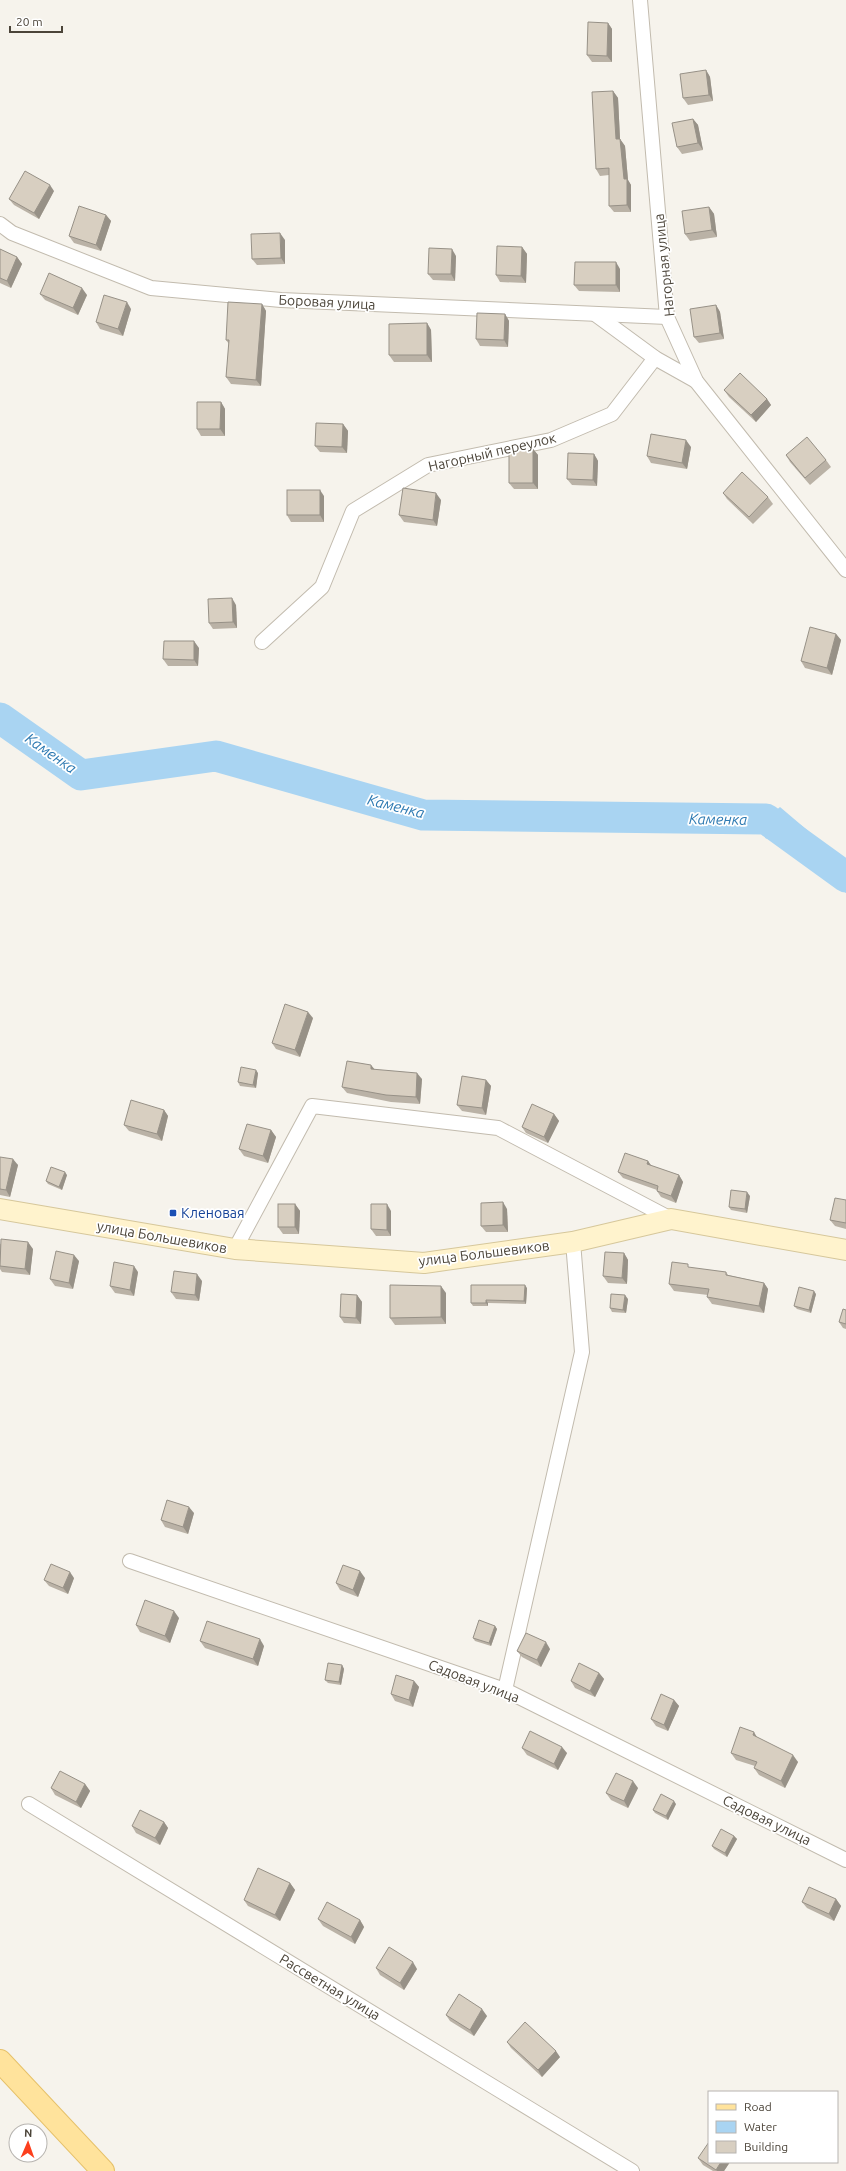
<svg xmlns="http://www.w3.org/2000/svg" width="846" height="2171" font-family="Ubuntu,sans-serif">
<rect width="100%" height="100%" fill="#f6f3ec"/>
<!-- water -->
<path fill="#a9d4f2" d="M780 807 846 863V893L796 849 765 838 766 819Z"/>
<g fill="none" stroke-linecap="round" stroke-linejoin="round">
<!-- river -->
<path stroke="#a9d4f2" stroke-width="31" d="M0 718 81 775 216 756 423 815 766 819 846 877"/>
<defs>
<g id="street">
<path d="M640 0 667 317 696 381 846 570"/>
<path d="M0 224 12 233 151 288 281 300 667 317"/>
<path d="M595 314 655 358 696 381"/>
<path d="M262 642 322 587 353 511 428 465 551 440 612 414 655 358"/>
<path d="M235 1249 312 1106 498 1128 671 1219"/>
<path d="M130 1561 505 1690 846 1860"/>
<path d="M505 1690 582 1352 573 1242"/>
<path d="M29 1804 632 2171"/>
</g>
<path id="secondary" d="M0 1209 235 1249 424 1263 573 1242 671 1219 846 1250"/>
<path id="primary" d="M0 2061 103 2171"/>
</defs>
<!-- street casing -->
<use href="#street" stroke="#c2bbae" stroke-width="16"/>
<!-- secondary casing -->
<use href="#secondary" stroke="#d6c79b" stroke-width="22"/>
<!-- primary casing -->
<use href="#primary" stroke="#e6c16a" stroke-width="24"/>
<!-- street -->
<use href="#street" stroke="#fff" stroke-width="14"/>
<!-- secondary -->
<use href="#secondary" stroke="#fff3cd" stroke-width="20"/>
<!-- primary -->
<use href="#primary" stroke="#ffe39c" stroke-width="22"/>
</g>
<!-- wall -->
<g fill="#bab2a6">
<path d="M608 23 612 29V62H592L587 55Z"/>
<path d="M706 70 710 77 713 101 688 105 683 98Z"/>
<path d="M613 91 618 98 620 139 625 146 628 180 631 185V212H614L609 206V175L600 176 596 169Z"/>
<path d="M693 119 698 125 703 150 682 154 677 147Z"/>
<path d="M54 191 39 219 14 205 9 199Z"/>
<path d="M709 207 714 214 717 237 690 241 685 234Z"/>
<path d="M106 215 111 221 101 251 74 243 69 236Z"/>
<path d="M285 240V264L257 265 252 259Z"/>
<path d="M522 247 527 254 526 283 500 282 496 275Z"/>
<path d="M0 249 17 257 22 264 11 288 0 283Z"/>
<path d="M456 256 455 281 433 280 428 274Z"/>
<path d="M620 269V292L579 291 574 285Z"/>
<path d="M40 294 87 295 78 315 45 300Z"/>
<path d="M262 304 266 311 261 386 231 384 226 377 229 344 226 340Z"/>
<path d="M716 305 720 312 724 339 699 343 694 337Z"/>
<path d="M131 309 123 336 100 329 96 322Z"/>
<path d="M505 314 509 321 508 347 480 346 476 339Z"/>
<path d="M427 323 431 330 432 362H394L389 355Z"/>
<path d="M724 390 767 399 771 405 756 422 729 397Z"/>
<path d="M221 402 225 409V436H201L197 429Z"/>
<path d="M343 424 348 431 347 453 320 452 315 446Z"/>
<path d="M691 447 687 469 651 463 647 456Z"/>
<path d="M533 449 538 455V489H514L509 483Z"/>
<path d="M594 454 598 461 597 486 572 485 567 479Z"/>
<path d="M786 455 826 460 831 467 810 485 790 462Z"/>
<path d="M723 493 768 497 773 504 753 524 727 499Z"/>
<path d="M324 496V522H291L287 515Z"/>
<path d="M441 500 437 526 404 522 399 515Z"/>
<path d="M236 605 237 628 213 629 209 623Z"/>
<path d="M836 634 841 640 832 675 805 668 801 661Z"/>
<path d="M199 648 198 666H168L163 659Z"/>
<path d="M313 1018 300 1057 276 1049 272 1043Z"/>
<path d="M258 1073 256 1088 240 1086 238 1082Z"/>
<path d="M422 1079 420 1104 391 1102 347 1093 342 1087Z"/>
<path d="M486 1080 491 1086 486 1115 462 1111 457 1105Z"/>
<path d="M164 1110 168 1116 162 1141 129 1131 124 1125Z"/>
<path d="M554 1114 559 1121 548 1143 526 1133 522 1127Z"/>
<path d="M271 1130 276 1137 268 1163 244 1156 239 1149Z"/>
<path d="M0 1157 18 1165 10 1197 0 1195Z"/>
<path d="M648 1161 651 1166 679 1175 683 1182 676 1203 661 1197 657 1191V1190L623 1178 618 1172Z"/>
<path d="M67 1175 62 1190 48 1184 46 1181Z"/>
<path d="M750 1196 747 1213 731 1210 729 1207Z"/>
<path d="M846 1200V1229L835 1226 830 1220Z"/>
<path d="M295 1204 300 1211 299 1234H283L278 1227Z"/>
<path d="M507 1209 508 1232H486L481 1226Z"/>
<path d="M391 1211V1236H376L371 1229Z"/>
<path d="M0 1244 33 1249 30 1275 2 1272 0 1269Z"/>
<path d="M624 1253 628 1260 627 1284 608 1283 603 1276Z"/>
<path d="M79 1261 73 1289 55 1286 50 1279Z"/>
<path d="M691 1268 726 1272 728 1275 764 1283 768 1289 764 1313 712 1304 707 1297 708 1295 674 1291 669 1284Z"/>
<path d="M138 1272 134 1296 115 1293 110 1286Z"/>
<path d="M202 1281 199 1301 176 1299 171 1292Z"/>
<path d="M527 1288 526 1304 488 1303V1306H473L471 1303Z"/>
<path d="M446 1293V1324L395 1325 390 1318Z"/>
<path d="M816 1294 811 1313 797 1309 794 1306Z"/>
<path d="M357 1295 362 1302 361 1324 344 1323 340 1317Z"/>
<path d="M628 1299 626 1313 612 1312 610 1308Z"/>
<path d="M846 1310V1329L843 1328 839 1322Z"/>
<path d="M194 1513 188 1534 165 1527 161 1520Z"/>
<path d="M74 1578 68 1594 49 1586 44 1580Z"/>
<path d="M365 1578 358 1597 340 1590 336 1583Z"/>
<path d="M179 1618 170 1643 140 1632 136 1625Z"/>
<path d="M495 1626 497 1629 491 1646 475 1641 473 1638Z"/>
<path d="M200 1641 264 1646 258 1666 205 1648Z"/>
<path d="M550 1649 541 1667 522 1657 517 1651Z"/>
<path d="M342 1665 344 1669 341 1685 328 1683 325 1680Z"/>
<path d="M599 1673 604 1679 595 1697 575 1688 571 1681Z"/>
<path d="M414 1681 419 1687 413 1707 395 1701 391 1694Z"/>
<path d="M674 1700 679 1706 668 1731 656 1726 651 1719Z"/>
<path d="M758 1738 798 1762 785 1788 759 1775 754 1768 755 1766 736 1760 731 1753Z"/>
<path d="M522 1748 567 1753 558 1770 527 1755Z"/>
<path d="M85 1784 90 1791 81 1808 55 1795 51 1788Z"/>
<path d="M638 1788 628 1808 611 1800 606 1793Z"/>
<path d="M676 1804 668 1820 655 1813 653 1810Z"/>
<path d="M164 1822 168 1828 160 1845 136 1833 132 1826Z"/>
<path d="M734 1836 737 1839 727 1857 714 1849 712 1846Z"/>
<path d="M290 1883 295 1890 280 1921 248 1906 244 1900Z"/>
<path d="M836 1899 841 1906 834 1921 807 1908 802 1902Z"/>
<path d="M318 1919 360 1920 364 1927 355 1944 323 1926Z"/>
<path d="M376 1968 417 1969 404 1990 380 1975Z"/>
<path d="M446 2015 487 2016 474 2036 450 2021Z"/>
<path d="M507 2042 560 2057 542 2077 511 2048Z"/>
<path d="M698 2158 709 2162H730L724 2171H713L703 2165Z"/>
</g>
<!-- shaded-wall -->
<g fill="#979187">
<path d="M608 23 612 29V62L607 56Z"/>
<path d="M706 70 710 77 713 101 709 95Z"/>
<path d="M613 91 618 98 620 139 625 146 628 180 631 185V212L627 205 616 139Z"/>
<path d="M693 119 698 125 703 150 698 143Z"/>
<path d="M50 185 54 191 39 219 34 213Z"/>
<path d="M709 207 714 214 717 237 712 230Z"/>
<path d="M106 215 111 221 101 251 96 245Z"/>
<path d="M280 233 285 240V264L281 258Z"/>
<path d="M522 247 527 254 526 283 521 276Z"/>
<path d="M452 249 456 256 455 281 451 274Z"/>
<path d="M17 257 22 264 11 288 7 281Z"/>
<path d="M616 262 620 269V292L616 285Z"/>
<path d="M82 288 87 295 78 315 73 308Z"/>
<path d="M127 302 131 309 123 336 118 329Z"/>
<path d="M262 304 266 311 261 386 256 380Z"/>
<path d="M716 305 720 312 724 339 720 333Z"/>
<path d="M505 314 509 321 508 347 504 340Z"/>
<path d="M427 323 431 330 432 362 427 355Z"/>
<path d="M767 399 771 405 756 422 751 415Z"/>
<path d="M221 402 225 409V436L220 429Z"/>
<path d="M343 424 348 431 347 453 342 447Z"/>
<path d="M686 440 691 447 687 469 682 463Z"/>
<path d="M533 449 538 455V489L533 483Z"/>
<path d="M594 454 598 461 597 486 593 480Z"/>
<path d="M320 490 324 496V522L320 515Z"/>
<path d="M436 493 441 500 437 526 433 520Z"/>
<path d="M232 598 236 605 237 628 233 622Z"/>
<path d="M836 634 841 640 832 675 827 668Z"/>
<path d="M194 641 199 648 198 666 194 660Z"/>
<path d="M308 1012 313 1018 300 1057 295 1050Z"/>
<path d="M371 1065 376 1071 371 1069Z"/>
<path d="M256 1070 258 1073 256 1088 253 1085Z"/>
<path d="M417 1073 422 1079 420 1104 416 1097Z"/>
<path d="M486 1080 491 1086 486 1115 482 1108Z"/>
<path d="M164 1110 168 1116 162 1141 157 1134Z"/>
<path d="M554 1114 559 1121 548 1143 544 1137Z"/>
<path d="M271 1130 276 1137 268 1163 263 1156Z"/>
<path d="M13 1159 18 1165 10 1197 6 1190Z"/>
<path d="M648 1161 653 1168 647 1164Z"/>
<path d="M65 1172 67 1175 62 1190 59 1187Z"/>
<path d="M679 1175 683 1182 676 1203 671 1196Z"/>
<path d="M747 1192 750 1196 747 1213 745 1209Z"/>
<path d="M503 1202 507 1209 508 1232 503 1225Z"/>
<path d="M295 1204 300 1211 299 1234 295 1227Z"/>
<path d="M387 1204 391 1211V1236L387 1230Z"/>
<path d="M28 1242 33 1249 30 1275 25 1269Z"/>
<path d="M624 1253 628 1260 627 1284 622 1278Z"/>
<path d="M74 1255 79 1261 73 1289 69 1283Z"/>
<path d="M134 1266 138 1272 134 1296 130 1290Z"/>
<path d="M197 1274 202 1281 199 1301 195 1295Z"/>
<path d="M764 1283 768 1289 764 1313 759 1306Z"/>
<path d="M525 1285 527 1288 526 1304 524 1301Z"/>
<path d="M441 1286 446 1293V1324L441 1317Z"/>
<path d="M814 1291 816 1294 811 1313 809 1310Z"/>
<path d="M357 1295 362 1302 361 1324 356 1318Z"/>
<path d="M625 1295 628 1299 626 1313 623 1310Z"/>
<path d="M486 1300 488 1303V1306L486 1303Z"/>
<path d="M189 1507 194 1513 188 1534 183 1527Z"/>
<path d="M360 1571 365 1578 358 1597 353 1590Z"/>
<path d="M70 1572 74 1578 68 1594 63 1588Z"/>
<path d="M174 1611 179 1618 170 1643 165 1636Z"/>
<path d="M495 1626 497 1629 491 1646 489 1643Z"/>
<path d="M260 1639 264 1646 258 1666 253 1659Z"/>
<path d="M546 1642 550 1649 541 1667 537 1660Z"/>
<path d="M342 1665 344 1669 341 1685 339 1682Z"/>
<path d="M599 1673 604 1679 595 1697 590 1691Z"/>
<path d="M414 1681 419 1687 413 1707 409 1700Z"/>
<path d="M674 1700 679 1706 668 1731 664 1725Z"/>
<path d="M754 1732 758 1739 753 1735Z"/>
<path d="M562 1747 567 1753 558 1770 554 1764Z"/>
<path d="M793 1755 798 1762 785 1788 781 1781Z"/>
<path d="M633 1781 638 1788 628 1808 624 1801Z"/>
<path d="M85 1784 90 1791 81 1808 76 1802Z"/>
<path d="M674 1801 676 1804 668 1820 666 1816Z"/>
<path d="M164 1822 168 1828 160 1845 155 1838Z"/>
<path d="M734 1836 737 1839 727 1857 725 1853Z"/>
<path d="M290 1883 295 1890 280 1921 275 1915Z"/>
<path d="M836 1899 841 1906 834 1921 829 1914Z"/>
<path d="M360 1920 364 1927 355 1944 351 1937Z"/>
<path d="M413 1962 417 1969 404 1990 400 1983Z"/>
<path d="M482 2009 487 2016 474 2036 470 2030Z"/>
<path d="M556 2051 560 2057 542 2077 538 2070Z"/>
<path d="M721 2162H730L724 2171H717L716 2170Z"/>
</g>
<!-- building -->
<g fill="#d8cfc1" stroke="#979187">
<path d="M588 22 608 23 607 56 587 55Z"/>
<path d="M706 70 709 95 683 98 680 74Z"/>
<path d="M613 91 616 139H620L624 179H627V205L609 206V168L596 169 592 92Z"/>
<path d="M693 119 698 143 677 147 672 123Z"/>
<path d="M25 171 50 185 34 213 9 199Z"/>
<path d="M79 206 106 215 96 245 69 236Z"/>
<path d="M709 207 712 230 685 234 682 211Z"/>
<path d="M280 233 281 258 252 259 251 234Z"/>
<path d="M497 246 522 247 521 276 496 275Z"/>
<path d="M429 248 452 249 451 274H428Z"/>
<path d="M0 249 17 257 7 281 0 278Z"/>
<path d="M575 262H616V285H574Z"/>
<path d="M49 273 82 288 73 308 40 294Z"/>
<path d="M104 295 127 302 118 329 96 322Z"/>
<path d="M228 302 262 304 256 380 226 377 229 340H226Z"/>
<path d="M716 305 720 333 694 337 690 309Z"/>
<path d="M477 313 505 314 504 340 476 339Z"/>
<path d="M427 323V355H389V324Z"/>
<path d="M740 373 767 399 751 415 724 390Z"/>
<path d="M197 402H221L220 429H197Z"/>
<path d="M316 423 343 424 342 447 315 446Z"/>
<path d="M651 434 686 440 682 463 647 456Z"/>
<path d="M807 437 826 460 805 478 786 455Z"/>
<path d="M533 449V483H509V450Z"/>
<path d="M568 453 594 454 593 480 567 479Z"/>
<path d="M742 472 768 497 749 517 723 493Z"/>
<path d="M403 488 436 493 433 520 399 515Z"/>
<rect x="287" y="490" width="33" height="25"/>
<path d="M232 598 233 622 209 623 208 599Z"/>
<path d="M810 627 836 634 827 668 801 661Z"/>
<path d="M164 641H194V660L163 659Z"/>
<path d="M285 1004 308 1012 295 1050 272 1043Z"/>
<path d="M347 1061 371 1065V1069L417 1073 416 1097 386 1095 342 1087Z"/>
<path d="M241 1067 256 1070 253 1085 238 1082Z"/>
<path d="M462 1076 486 1080 482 1108 457 1105Z"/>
<path d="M131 1100 164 1110 157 1134 124 1125Z"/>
<path d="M532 1104 554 1114 544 1137 522 1127Z"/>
<path d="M247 1124 271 1130 263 1156 239 1149Z"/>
<path d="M625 1153 648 1161 647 1164 679 1175 671 1196 657 1191 658 1186 618 1172Z"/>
<path d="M0 1157 13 1159 6 1190 0 1189Z"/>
<path d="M51 1167 65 1172 59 1187 46 1181Z"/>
<path d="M731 1190 747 1192 745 1209 729 1207Z"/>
<path d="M835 1198 846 1200V1223L830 1220Z"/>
<path d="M503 1202V1225L481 1226V1203Z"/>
<rect x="278" y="1204" width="17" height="23"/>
<path d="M371 1204H387V1230L371 1229Z"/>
<path d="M1 1239 28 1242 25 1269 0 1266Z"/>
<path d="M56 1251 74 1255 69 1283 50 1279Z"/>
<path d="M605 1252 624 1253 622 1278 603 1276Z"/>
<path d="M114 1262 134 1266 130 1290 110 1286Z"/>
<path d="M672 1262 688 1264V1267L726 1272V1275L764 1283 759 1306 707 1297 709 1289 669 1284Z"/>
<path d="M174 1271 197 1274 195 1295 171 1292Z"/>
<path d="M390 1285 441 1286V1317L390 1318Z"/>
<path d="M471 1285H525L524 1301 486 1300V1303H471Z"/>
<path d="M799 1287 814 1291 809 1310 794 1306Z"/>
<path d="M341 1294 357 1295 356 1318 340 1317Z"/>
<path d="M611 1294 625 1295 623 1310 610 1308Z"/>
<path d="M843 1309 846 1310V1324L839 1322Z"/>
<path d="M167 1500 189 1507 183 1527 161 1520Z"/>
<path d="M51 1564 70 1572 63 1588 44 1580Z"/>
<path d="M343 1565 360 1571 353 1590 336 1583Z"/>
<path d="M145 1600 174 1611 165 1636 136 1625Z"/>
<path d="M479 1620 495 1626 489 1643 473 1638Z"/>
<path d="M207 1621 260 1639 253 1659 200 1641Z"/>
<path d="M526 1633 546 1642 537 1660 517 1651Z"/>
<path d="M328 1663 342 1665 339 1682 325 1680Z"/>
<path d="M579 1663 599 1673 590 1691 571 1681Z"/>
<path d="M396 1675 414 1681 409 1700 391 1694Z"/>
<path d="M661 1694 674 1700 664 1725 651 1719Z"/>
<path d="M740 1727 754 1732 753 1735 793 1755 781 1781 754 1768 757 1762 731 1753Z"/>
<path d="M530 1731 562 1747 554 1764 522 1748Z"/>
<path d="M60 1771 85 1784 76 1802 51 1788Z"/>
<path d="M616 1773 633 1781 624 1801 606 1793Z"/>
<path d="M661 1794 674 1801 666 1816 653 1810Z"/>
<path d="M140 1810 164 1822 155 1838 132 1826Z"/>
<path d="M721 1829 734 1836 725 1853 712 1846Z"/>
<path d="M258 1868 290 1883 275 1915 244 1900Z"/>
<path d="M809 1887 836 1899 829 1914 802 1902Z"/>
<path d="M327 1902 360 1920 351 1937 318 1919Z"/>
<path d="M389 1947 413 1962 400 1983 376 1968Z"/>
<path d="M459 1994 482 2009 470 2030 446 2015Z"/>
<path d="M525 2022 556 2051 538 2070 507 2042Z"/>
<path d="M709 2142V2162H721L716 2170 698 2158Z"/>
</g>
<!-- markers -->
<rect fill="#1a4fb4" stroke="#fff" stroke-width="1.5" x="169" y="1209" width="8" height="8" rx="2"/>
<g text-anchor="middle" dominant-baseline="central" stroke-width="3.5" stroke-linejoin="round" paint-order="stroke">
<!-- street labels -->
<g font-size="14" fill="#4b4439" stroke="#fff">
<text transform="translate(664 265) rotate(-96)">Нагорная улица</text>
<text transform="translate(327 302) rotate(3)">Боровая улица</text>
<text transform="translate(492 452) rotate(-13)">Нагорный переулок</text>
<text transform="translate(162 1237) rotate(10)">улица Большевиков</text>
<text transform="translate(484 1253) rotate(-7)">улица Большевиков</text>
<text transform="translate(474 1681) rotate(21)">Садовая улица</text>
<text transform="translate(767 1820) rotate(26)">Садовая улица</text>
<text transform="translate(330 1987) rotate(31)">Рассветная улица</text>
</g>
<!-- transit labels -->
<g font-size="14" fill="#164399" stroke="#fff" text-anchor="start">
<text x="181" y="1213">Кленовая</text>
</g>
<!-- water labels -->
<g font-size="15" font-style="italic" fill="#2e7ab2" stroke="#fff">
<text transform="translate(51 753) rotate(35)">Каменка</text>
<text transform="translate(396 806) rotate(14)">Каменка</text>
<text transform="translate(718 819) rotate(1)">Каменка</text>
</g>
</g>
<!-- legend -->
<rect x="708" y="2091" width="130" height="72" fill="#ffffff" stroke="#b7b4b0"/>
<rect x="716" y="2104" width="20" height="6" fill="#ffe39c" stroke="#b7b4b0"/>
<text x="744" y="2111" font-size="12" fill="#4b4439">Road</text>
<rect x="716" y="2121" width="20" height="12" fill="#a9d4f2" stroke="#b7b4b0"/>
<text x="744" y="2131" font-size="12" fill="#4b4439">Water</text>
<rect x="716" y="2141" width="20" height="12" fill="#d8cfc1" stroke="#b7b4b0"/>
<text x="744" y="2151" font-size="12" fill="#4b4439">Building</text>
<!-- north arrow -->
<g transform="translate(28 2143) rotate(2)"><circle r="19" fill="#ffffff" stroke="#b7b4b0"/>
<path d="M0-3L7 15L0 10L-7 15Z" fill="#fc3f1d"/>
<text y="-6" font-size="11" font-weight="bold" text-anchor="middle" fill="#4b4439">N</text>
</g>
<!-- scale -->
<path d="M10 26v6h52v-6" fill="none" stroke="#4b4439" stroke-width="2"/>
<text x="16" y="26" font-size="12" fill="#4b4439" stroke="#ffffff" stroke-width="3" paint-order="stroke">20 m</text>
</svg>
